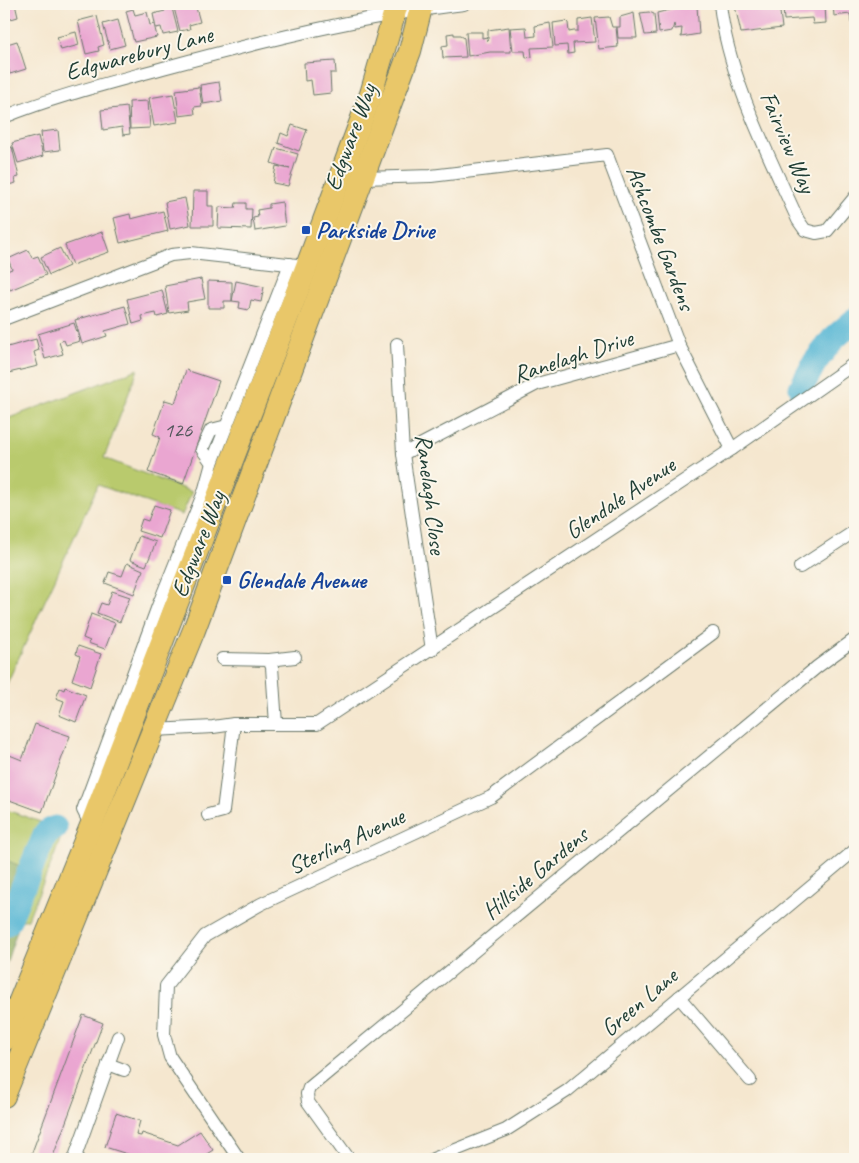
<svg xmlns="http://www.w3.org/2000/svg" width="859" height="1163" font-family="Caveat,sans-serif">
<rect width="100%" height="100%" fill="#fbf7ec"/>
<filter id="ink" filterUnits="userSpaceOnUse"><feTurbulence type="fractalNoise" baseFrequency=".02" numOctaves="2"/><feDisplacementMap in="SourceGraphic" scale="10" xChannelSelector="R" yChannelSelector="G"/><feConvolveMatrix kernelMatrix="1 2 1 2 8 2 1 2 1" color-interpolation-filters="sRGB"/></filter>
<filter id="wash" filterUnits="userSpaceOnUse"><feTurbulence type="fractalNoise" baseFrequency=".0096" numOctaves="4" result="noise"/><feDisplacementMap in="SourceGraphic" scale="20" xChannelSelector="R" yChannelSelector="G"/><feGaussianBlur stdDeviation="1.12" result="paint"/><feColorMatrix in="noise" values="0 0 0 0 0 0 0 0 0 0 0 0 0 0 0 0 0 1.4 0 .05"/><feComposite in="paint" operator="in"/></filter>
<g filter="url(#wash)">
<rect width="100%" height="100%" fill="#f5e7cf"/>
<!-- green -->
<g fill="#b9ca6d" stroke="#6c8450">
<path d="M138 369 104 458 192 492 182 515 98 485 4 690V420Z"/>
<path d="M4 809 63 830C54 861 39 890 28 919L6 924 4 935Z"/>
</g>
<!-- forest -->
<path fill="#92ae60" stroke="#58764a" d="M4 859 36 873 4 970Z"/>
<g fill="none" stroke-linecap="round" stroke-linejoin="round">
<!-- river -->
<g stroke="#55b6d4" stroke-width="25">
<path d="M801 388 815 362 833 339 855 320"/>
<path d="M41 845 46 833 55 828"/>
<path d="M4 925 8 922 39 849"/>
</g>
</g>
<g id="blocks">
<!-- building -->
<g fill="#eaa6d1">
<path d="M4 4H15L18 17 4 21Z"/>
<path d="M171 4 178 32 163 35 161 27 156 28 153 14 165 11 163 5Z"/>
<path d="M173 4H195L200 22 189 25 190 29 180 31Z"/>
<path d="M757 4H779L782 28 741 33 735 6Z"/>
<path d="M788 4 825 5 826 23 813 24 812 18 784 20 783 8H788Z"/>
<path d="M833 4H855V23H851L850 14 834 16Z"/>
<path d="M686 6H697L699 34 681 37 682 28 675 29 674 24 672 31 659 33 657 13Z"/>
<path d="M133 9 135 15 147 12 150 25 154 24 157 37 134 42 126 11Z"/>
<path d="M649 12 654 14 656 34 645 35 640 13Z"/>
<path d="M634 13 637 38H618L617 27H620V17Z"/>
<path d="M97 16 104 45 98 47 99 51 86 54 78 21Z"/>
<path d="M609 17 612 27H616L618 47 599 49 595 18Z"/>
<path d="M592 18 595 42 573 43 574 53 568 54 567 45 555 46 553 23 566 21 568 23 569 32 574 31H578V20Z"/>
<path d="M118 20 125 45 110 49 103 24Z"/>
<path d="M550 23 553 47 531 48 532 57 526 58 525 51H513L510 28 526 27 527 37 536 36 535 26Z"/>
<path d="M509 27 511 52H490L468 56 466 32H482V38L487 37 488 41V30Z"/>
<path d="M76 32 79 45 61 50 57 37Z"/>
<path d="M454 33V35H460L464 38 466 57 443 58 442 46 448 45 447 34Z"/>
<path d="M17 41 26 69 10 74 4 55V45Z"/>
<path d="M335 61 336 73H330L331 93 313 95 311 80 305 81 304 63Z"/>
<path d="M219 82 222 101 203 104 200 85Z"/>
<path d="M199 87 202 106 194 107 195 114 179 116 176 90Z"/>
<path d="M173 94 178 122 154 126 149 98Z"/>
<path d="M148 101 150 128 130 129 129 102Z"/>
<path d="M127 107 130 134 123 135 122 127 103 130 101 110Z"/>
<path d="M292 125 307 130 299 151 278 143 281 133 288 136Z"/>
<path d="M58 130 60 150 43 152 41 132Z"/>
<path d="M38 136 43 156 18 163 12 143Z"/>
<path d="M12 147 19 177 15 178 16 183 8 185 9 188 4 190V149Z"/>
<path d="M276 148 298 154 288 186 273 183 276 166 290 169 271 163Z"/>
<path d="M193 191H208V206H213V226H192Z"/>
<path d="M185 198 190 225 170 229 165 202Z"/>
<path d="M282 202 285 226 255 231 253 218 258 217 257 210 269 208V204Z"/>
<path d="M236 203H246V209H252L251 229 218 228 219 207 235 208Z"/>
<path d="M163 211 168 231 120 243 114 218 130 214 131 219Z"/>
<path d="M102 232 109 252 72 265 65 245Z"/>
<path d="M60 248 69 266 49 275 41 257Z"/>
<path d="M28 250 32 258 38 256 46 275 10 290 4 274V272L12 269 8 259Z"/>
<path d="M201 279 205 299 187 302 188 310 169 313 165 286Z"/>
<path d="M208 281 232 282V301H224V308H208Z"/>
<path d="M236 281 264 287 261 302 251 300 249 310 239 308 240 302 232 301Z"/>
<path d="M162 290 168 314 157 317 156 313 142 316 143 321 133 324 127 299Z"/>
<path d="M125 306 130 324 105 331 107 336 82 344 75 320Z"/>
<path d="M74 323 80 341 66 345 64 340 59 342 63 354 45 359 38 334Z"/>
<path d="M36 339 39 350 34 352 38 366 4 374V348Z"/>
<path d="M186 370 219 381 183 484 148 472 160 437 153 434 165 400 175 403Z"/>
<path d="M154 505 170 510 160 538 138 531 142 519 148 521Z"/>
<path d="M139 536 156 542 146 566 130 560Z"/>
<path d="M127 563 143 570 134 594 105 583 109 572 122 576Z"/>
<path d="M112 591 130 597 120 622 97 613 101 603 107 605Z"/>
<path d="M91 614 115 623 105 649 88 643 90 641 83 638Z"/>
<path d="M78 646 101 654 90 687 72 680 80 656 76 654Z"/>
<path d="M65 687 86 695 76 722 59 715 64 701 56 698 60 688 64 690Z"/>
<path d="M35 724 70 736 42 812 4 798V762L7 754 22 760Z"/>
<path d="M83 1015 103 1023 52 1159H42L31 1155Z"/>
<path d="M116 1113 140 1121 136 1135 141 1136 142 1133 178 1145 200 1131 213 1150 199 1159H143L105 1147Z"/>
</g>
</g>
</g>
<g filter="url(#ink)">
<use href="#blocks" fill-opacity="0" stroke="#6a786a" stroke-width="1"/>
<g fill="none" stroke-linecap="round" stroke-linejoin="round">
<defs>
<g id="street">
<path d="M720 4C728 77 768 153 798 220L805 230 816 233 827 231 855 197"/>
<path d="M4 117C56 96 109 83 163 68 262 41 362 16 464 4"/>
<path d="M363 178 431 176 607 155 679 345 732 449"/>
<path d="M4 319 171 255 191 253 297 265"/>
<path d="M397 344 403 454 432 650"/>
<path d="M403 454 537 384 679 345"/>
<path d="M212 463 202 449 211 430 227 426"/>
<path d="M800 567 855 531"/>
<path d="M222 659 269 660 272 667 276 724"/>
<path d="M269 660 295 657"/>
<path d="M154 730 213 727 234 724H317L732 449 855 363"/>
<path d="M208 815 223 811 234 724"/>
<path d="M91 826 83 810 158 606 204 492 212 463 290 264"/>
<path d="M679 997 750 1080"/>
<path d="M108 1064 124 1070"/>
<path d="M79 1159 75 1157 118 1037"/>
<path d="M239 1159 170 1057 164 1035 166 986 205 936 261 904 491 797 713 633"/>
<path d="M349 1159 308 1102 307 1094 309 1088 817 667 855 639"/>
<path d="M433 1159 506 1130 567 1091 855 850"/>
</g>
<g id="highway">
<path d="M4 1040 91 826 307 266 371 94 397 4"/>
<path d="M4 1096 194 630 410 51 422 4"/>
</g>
</defs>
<!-- street casing -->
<use href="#street" stroke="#6a786a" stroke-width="14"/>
<!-- highway casing -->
<use href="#highway" stroke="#6a786a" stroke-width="24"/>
<!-- street -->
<use href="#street" stroke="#fff" stroke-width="12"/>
<!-- highway -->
<use href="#highway" stroke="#e9c769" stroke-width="22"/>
</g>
</g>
<!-- markers -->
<g fill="#1a4fb4" stroke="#fbf7ec" stroke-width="2">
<rect x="301" y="225" width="10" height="10" rx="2.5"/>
<rect x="222" y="575" width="10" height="10" rx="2.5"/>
</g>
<g text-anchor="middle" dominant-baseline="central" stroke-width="4" stroke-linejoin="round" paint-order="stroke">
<!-- number labels -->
<g font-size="21" fill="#52575b">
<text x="178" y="430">126</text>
</g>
<!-- street labels -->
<g font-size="24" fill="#1f3d34" stroke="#fbf7ec">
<text transform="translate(139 53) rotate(-15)">Edgwarebury Lane</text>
<text transform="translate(350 137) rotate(-70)">Edgware Way</text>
<text transform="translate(788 142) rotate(67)">Fairview Way</text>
<text transform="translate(661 238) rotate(69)">Ashcombe Gardens</text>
<text transform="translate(573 356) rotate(-18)">Ranelagh Drive</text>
<text transform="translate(431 494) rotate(83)">Ranelagh Close</text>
<text transform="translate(620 498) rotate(-34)">Glendale Avenue</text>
<text transform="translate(198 544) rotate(-69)">Edgware Way</text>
<text transform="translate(346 841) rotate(-25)">Sterling Avenue</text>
<text transform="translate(535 873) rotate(-40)">Hillside Gardens</text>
<text transform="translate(639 1002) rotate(-40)">Green Lane</text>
</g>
<!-- transit labels -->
<g font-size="24" font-weight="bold" fill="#164399" stroke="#fbf7ec" text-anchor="start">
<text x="316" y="230">Parkside Drive</text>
<text x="237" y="580">Glendale Avenue</text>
</g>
</g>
<!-- margin -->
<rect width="859" height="1163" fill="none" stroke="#fbf7ec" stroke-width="20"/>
</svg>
